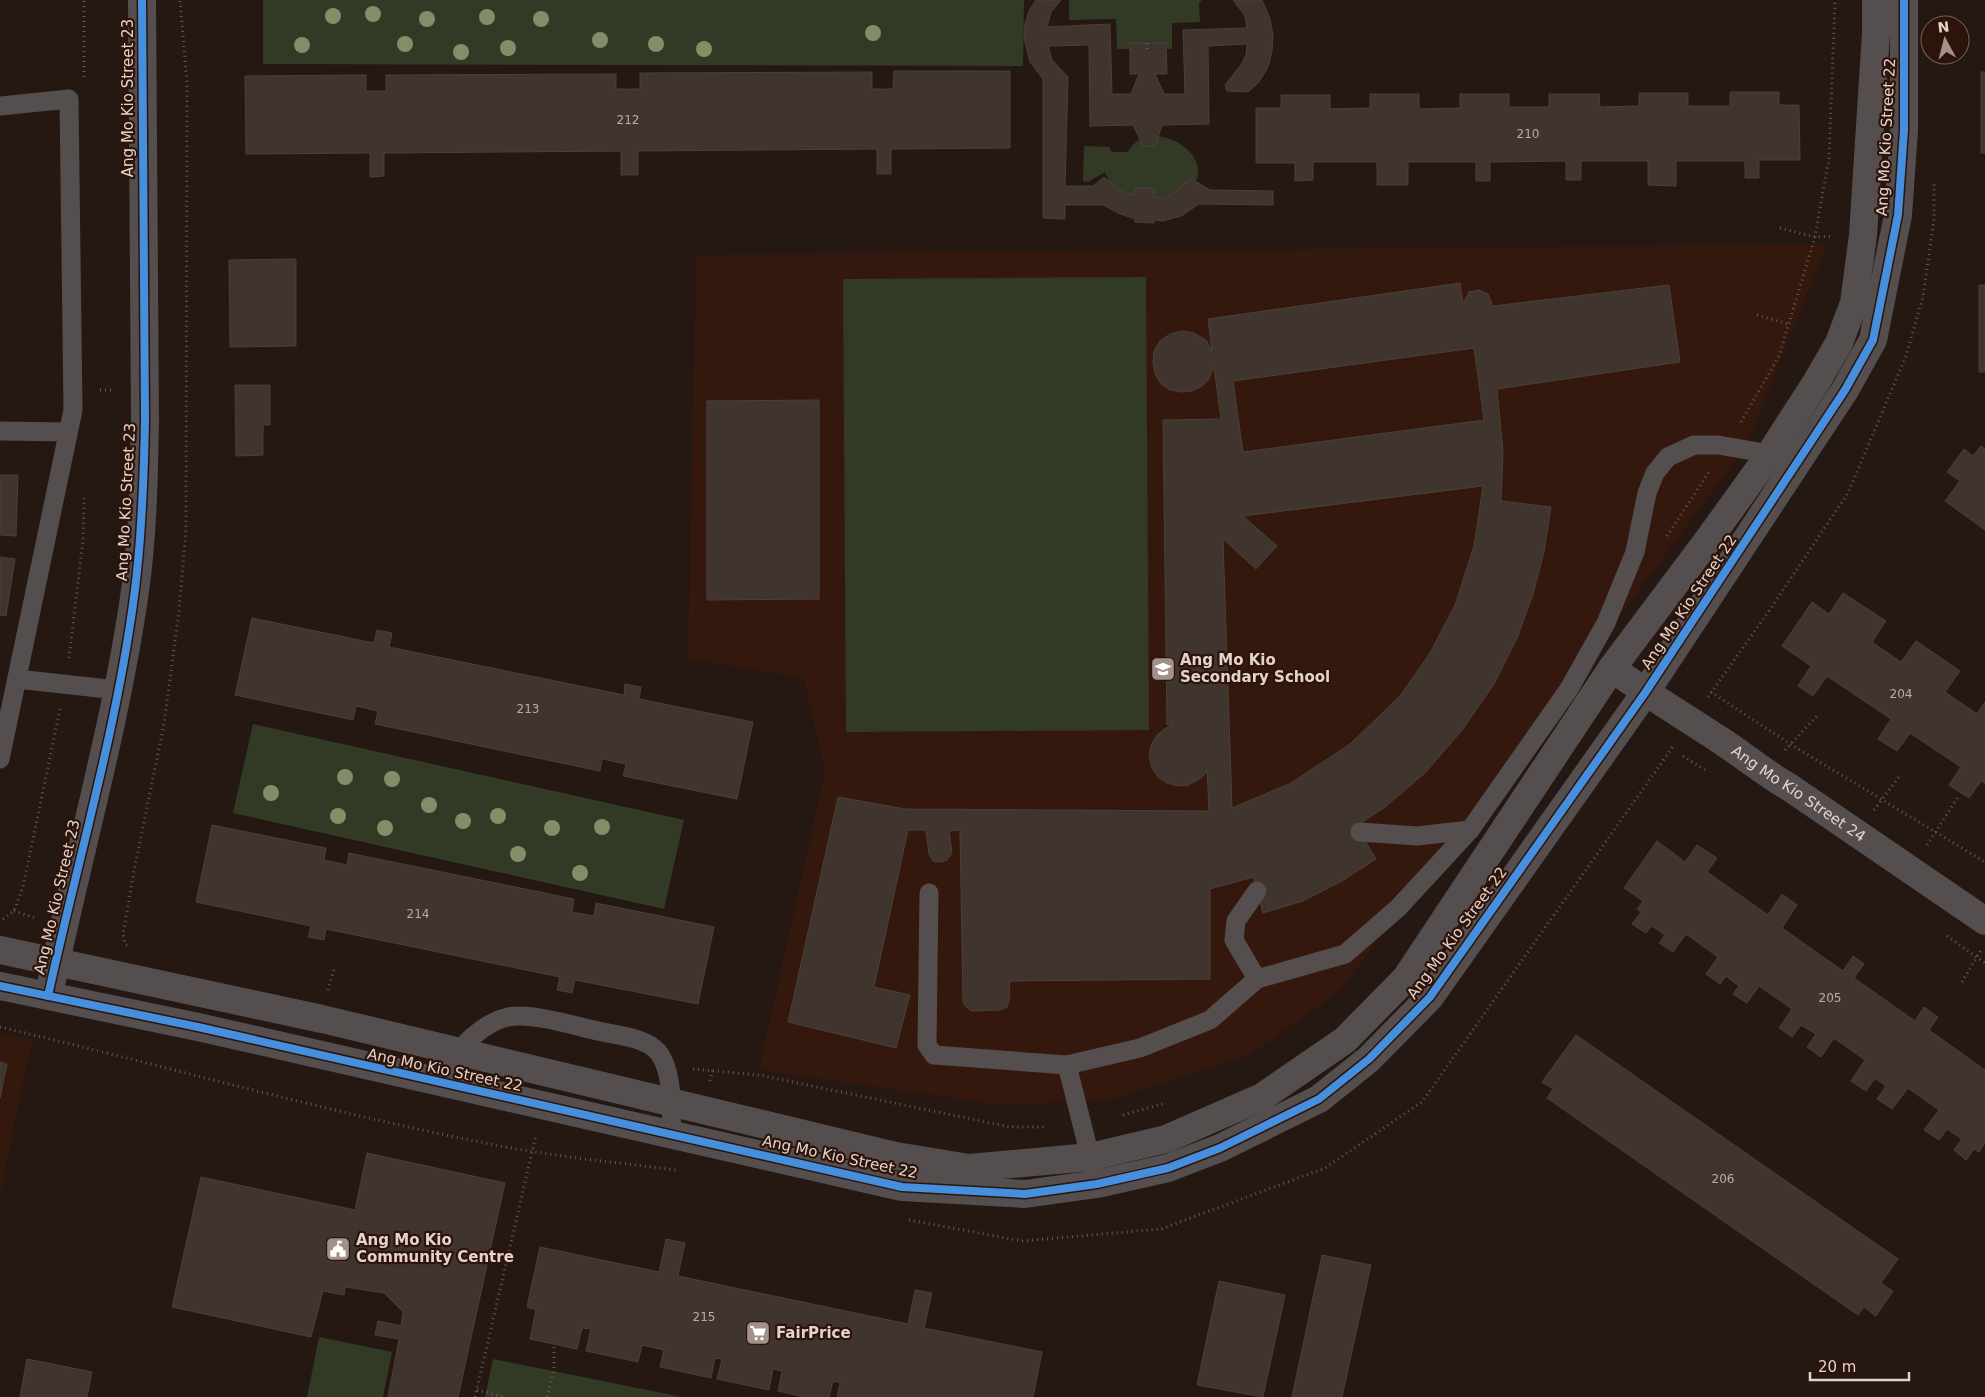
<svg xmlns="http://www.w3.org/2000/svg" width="1985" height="1397" font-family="'DejaVu Sans',sans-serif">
<rect width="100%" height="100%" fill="#251812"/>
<!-- built -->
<g fill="#35180d">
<path d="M1827 244 1747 445 1340 991 1249 1055 1109 1100 1002 1105 759 1070 825 772 804 678 688 659 696 255Z"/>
<path d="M0 1033 32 1040 0 1194Z"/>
</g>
<!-- green -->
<g fill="#323a26">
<path d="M263 0H1024L1023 66 263 64Z"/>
<path d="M1069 0H1202L1199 3 1200 22 1172 23V49H1117L1116 19 1069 20Z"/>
<path d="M1157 136C1171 138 1185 144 1193 156 1215 193 1161 201 1136 196 1131 196 1125 195 1121 193 1114 188 1108 180 1105 172L1088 182 1083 181 1084 146 1109 147 1112 152H1128C1136 139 1142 137 1157 136Z"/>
<path d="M1146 277 1149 730 846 732 843 279Z"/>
<path d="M253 724 684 820 664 909 233 813Z"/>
<path d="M319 1337 392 1352 383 1397H307Z"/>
<path d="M493 1359 682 1397H485Z"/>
</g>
<!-- building -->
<g fill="#3f352e" stroke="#4a4039" fill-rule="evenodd">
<path d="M1036 0H1061L1051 12 1047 27 1110 24 1112 94H1131L1139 74H1130V43H1166L1167 74H1155L1164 94H1185L1183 30 1247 28 1245 16 1233 0H1262L1270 19 1273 35 1272 51 1268 67 1259 82 1248 92 1227 91 1225 85 1241 65 1246 55 1247 44 1208 46 1209 124 1162 125 1155 146H1143L1133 125 1090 126 1089 45 1048 46 1052 60 1068 77 1065 186H1093L1104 177 1120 190 1135 196 1136 188H1154V197H1165L1176 192 1190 178 1210 190 1273 191V205L1199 204 1181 216 1163 221 1154 220V223L1135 222V219L1118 213 1103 205H1065V219L1043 218V79L1030 62 1024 38 1025 24 1029 11Z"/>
<path d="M894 71H1010V148L891 149V174H877V149L638 151V175H621V151L384 153V176L370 177V153L246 154 245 76 366 75V91H386V75L616 74V89H640V73L872 72V89H893Z"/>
<rect x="1981" y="72" width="4" height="81"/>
<path d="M1730 92H1779V105H1799L1800 160H1759V178H1745V161H1676V186L1648 185V161H1581V180H1566V161L1490 162V181H1476V162H1408V185H1377V162H1313V180L1295 181V163H1256V108H1281V95H1330V109L1370 108V94H1419V109L1460 108V94H1509V107H1549V94H1599L1600 107 1639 106V93H1688V106H1730Z"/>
<path d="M296 259V346L230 347 229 260Z"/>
<path d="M1460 283 1463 304 1469 292 1479 290 1488 294 1493 306 1669 285 1680 362 1497 389 1503 451 1501 501 1551 507 1544 552 1533 594 1518 636 1494 684 1463 729 1426 772 1384 808 1356 826 1376 859 1342 881 1303 901 1263 913 1253 877 1210 889V979L1010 981 1009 1001 1007 1007 1000 1010 971 1011 966 1007 963 1002 960 830 949 831 952 853 947 860 941 862 933 861 929 854 926 830H908L874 987 910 995 896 1048 788 1022 838 797 905 809 1209 811 1207 768 1206 773 1198 780 1188 785 1178 786 1167 783 1158 777 1152 768 1149 756 1151 745 1157 735 1166 728 1174 725H1167L1163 420 1221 419 1214 366 1209 379 1202 386 1192 391 1181 392 1170 390 1161 384 1155 374 1153 362 1154 351 1160 341 1170 334 1181 331 1194 333 1206 340 1212 351 1208 319ZM1474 348 1484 420 1243 452 1233 381ZM1483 486 1474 546 1455 605 1430 653 1400 696 1350 744 1291 783 1232 808 1223 539 1256 569 1277 546 1243 516Z"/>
<rect x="1979" y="285" width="6" height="87"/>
<path d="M235 385H270V425H263V455L236 456Z"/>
<path d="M819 400V599L707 600V401Z"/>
<path d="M1981 446 1985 449V530L1945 501 1960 481 1947 472 1964 449 1973 456Z"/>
<path d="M0 475H18L16 536 0 535Z"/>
<path d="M0 557 15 559 6 616 0 615Z"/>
<path d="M1843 593 1886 621 1872 642 1901 662 1916 641 1960 671 1945 692 1977 714 1985 702V783L1981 781 1969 798 1949 785 1961 767 1910 733 1897 751 1878 739 1891 719 1827 676 1813 696 1798 686 1811 666 1782 646 1812 602 1829 614Z"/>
<path d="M252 618 374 643 377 630 392 633 389 647 624 695 625 684 641 687 639 699 753 722 737 799 623 776 626 764 602 759 600 771 375 724 378 711 356 706 353 720 235 695Z"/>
<path d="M212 825 326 848 324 860 347 865 349 853 574 899 572 912 594 916 596 903 714 927 698 1004 575 980 572 993 557 990 560 977 326 929 324 940 308 937 311 926 196 902Z"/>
<path d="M1657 841 1685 862 1697 845 1717 858 1707 872 1768 915 1782 894 1797 905 1782 928 1843 971 1853 956 1864 964 1854 978 1915 1021 1924 1007 1938 1017 1929 1030 1985 1070V1143L1979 1152 1974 1149 1966 1160 1954 1150 1962 1139 1947 1129 1939 1140 1924 1130 1939 1110 1908 1088 1892 1109 1877 1099 1886 1086 1875 1078 1866 1091 1851 1081 1865 1060 1834 1038 1821 1057 1807 1047 1816 1034 1801 1025 1792 1037 1779 1028 1792 1009 1759 986 1747 1003 1733 994 1739 986 1726 976 1720 984 1706 974 1718 957 1686 934 1673 952 1659 943 1665 935 1652 926 1646 933 1632 924 1641 912 1637 909 1643 901 1624 888Z"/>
<path d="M1576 1035 1898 1259 1881 1283 1893 1291 1876 1316 1864 1307 1858 1315 1547 1098 1553 1089 1542 1082Z"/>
<path d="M0 1062 7 1064 0 1098Z"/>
<path d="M367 1153 505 1183 458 1397H388L399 1339 375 1335 378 1321 401 1326 403 1312 384 1293 345 1287 344 1295 323 1291 311 1337 172 1307 201 1177 355 1210Z"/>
<path d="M666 1239 685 1243 678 1276 908 1324 915 1290 932 1293 924 1328 1042 1352 1033 1397H837L840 1383 833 1381 829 1397H804L778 1391 782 1371 773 1369 769 1390 717 1379 722 1359 715 1358 711 1378 660 1367 664 1350 642 1345 638 1362 586 1351 591 1329 582 1328 577 1349 530 1339 536 1310 527 1307 540 1247 659 1272Z"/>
<path d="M1322 1255 1371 1265 1342 1397H1292Z"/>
<path d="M1219 1281 1285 1295 1263 1397 1197 1385Z"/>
<path d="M27 1359 92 1372 87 1397H20Z"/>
</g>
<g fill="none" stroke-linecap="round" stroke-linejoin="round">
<!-- path -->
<g stroke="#625958" stroke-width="3" stroke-dasharray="1 4" stroke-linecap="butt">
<path d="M1147 43V49"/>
<path d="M84 77V0"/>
<path d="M1780 228 1815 237 1833 236"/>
<path d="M1757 315 1788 324"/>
<path d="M100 390H113"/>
<path d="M1741 422 1779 356 1815 237 1829 158 1835 0"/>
<path d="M1667 536 1709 472"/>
<path d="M69 658 83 540 84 498"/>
<path d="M1711 692 1790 744 1985 862"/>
<path d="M1708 697 1771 608 1848 493 1906 356 1923 297 1934 219V182"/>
<path d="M1785 750 1819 714"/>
<path d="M1683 756 1705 770"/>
<path d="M1874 810 1901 774"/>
<path d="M1927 845 1958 797"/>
<path d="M14 911 35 918"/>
<path d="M3 919 14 911 23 887 60 709"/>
<path d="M1947 936 1985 963"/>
<path d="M127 945 125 944 123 934 134 871 164 724 179 611 186 530 187 82 180 0"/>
<path d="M1962 982 1981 950"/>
<path d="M328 990 334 969"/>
<path d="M0 1027C162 1065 322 1111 485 1143 548 1156 613 1162 676 1170"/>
<path d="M693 1069 759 1075 1010 1127H1046"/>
<path d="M710 1081 713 1069"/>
<path d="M1123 1115 1165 1103"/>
<path d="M909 1220 1022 1241 1161 1229 1325 1168 1422 1102 1674 745"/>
<path d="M477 1390 504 1397"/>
<path d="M475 1397 536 1135"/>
<path d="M547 1397 554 1371V1344"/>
</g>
<!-- service -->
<g stroke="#554e4e" stroke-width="19">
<path d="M0 106 69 99 73 410 0 759"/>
<path d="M0 431 68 432"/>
<path d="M17 679 117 690"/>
<path d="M1360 832 1417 836 1470 830"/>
<path d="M1257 891 1236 921 1234 940 1257 979"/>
<path d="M929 893 927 1045 934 1055 1067 1065 1140 1048 1210 1020 1257 979 1345 954 1398 908 1470 830 1569 689 1606 623 1635 552 1647 493 1655 473 1668 457 1694 445H1718L1770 454 1778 459"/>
<path d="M1067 1065 1093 1168"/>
<path d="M446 1084C450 1074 453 1061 459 1052 468 1038 491 1020 508 1017 530 1012 575 1026 598 1031 616 1035 645 1037 658 1052 673 1070 672 1112 671 1134"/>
</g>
<!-- minor -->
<g stroke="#554e4e" stroke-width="28">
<path id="s1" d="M1612 668C1646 694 1684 716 1720 740 1743 755 1765 773 1789 787L1985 921"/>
<path d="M0 950 322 1019 896 1156 969 1168 1090 1157 1166 1139 1262 1097 1345 1040 1406 978 1612 668 1708 540 1770 454 1817 381 1839 343 1854 303 1863 235 1876 33V0"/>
<path d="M52 980C79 852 115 727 134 598 143 539 144 479 145 419L142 0"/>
<path d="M0 986 198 1027 902 1187 1025 1194 1097 1184 1168 1168 1220 1148 1319 1099 1369 1059 1430 997 1645 693 1845 390 1873 340 1898 215 1904 130V0"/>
</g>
<defs>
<g id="cycleway">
<path d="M0 986 198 1027 902 1187 1025 1194 1097 1184 1168 1168 1220 1148 1319 1099 1369 1059 1430 997 1645 693 1845 390 1873 340 1898 215 1904 130V0"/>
<path d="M48 996C77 863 116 732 134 597 142 538 144 478 145 419L142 0"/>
</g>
</defs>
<!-- cycleway casing -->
<use href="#cycleway" stroke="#2d140a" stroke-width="11"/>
<!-- cycleway -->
<use href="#cycleway" stroke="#468fdf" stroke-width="8"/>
</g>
<!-- trees -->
<g fill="#828e68">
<circle cx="373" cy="14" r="8"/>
<circle cx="333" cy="16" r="8"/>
<circle cx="487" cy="17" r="8"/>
<circle cx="427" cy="19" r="8"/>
<circle cx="541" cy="19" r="8"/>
<circle cx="873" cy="33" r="8"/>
<circle cx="600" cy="40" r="8"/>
<circle cx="405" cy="44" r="8"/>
<circle cx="656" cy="44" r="8"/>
<circle cx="302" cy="45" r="8"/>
<circle cx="508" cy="48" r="8"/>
<circle cx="704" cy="49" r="8"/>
<circle cx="461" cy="52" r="8"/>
<circle cx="345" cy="777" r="8"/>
<circle cx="392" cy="779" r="8"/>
<circle cx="271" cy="793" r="8"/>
<circle cx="429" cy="805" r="8"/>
<circle cx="338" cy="816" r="8"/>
<circle cx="498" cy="816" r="8"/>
<circle cx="463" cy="821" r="8"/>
<circle cx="602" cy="827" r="8"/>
<circle cx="385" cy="828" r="8"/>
<circle cx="552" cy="828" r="8"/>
<circle cx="518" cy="854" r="8"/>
<circle cx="580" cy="873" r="8"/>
</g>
<!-- icons -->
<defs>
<symbol id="school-square" viewBox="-11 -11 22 22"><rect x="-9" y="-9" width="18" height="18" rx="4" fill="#a2918a" stroke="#2d140a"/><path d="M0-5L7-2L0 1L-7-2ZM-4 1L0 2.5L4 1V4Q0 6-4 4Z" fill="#fff"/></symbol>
<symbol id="civic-square" viewBox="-11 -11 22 22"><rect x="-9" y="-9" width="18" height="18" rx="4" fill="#a2918a" stroke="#2d140a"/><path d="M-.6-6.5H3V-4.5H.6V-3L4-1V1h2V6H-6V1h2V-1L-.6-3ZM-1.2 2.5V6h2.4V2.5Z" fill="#fff"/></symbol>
<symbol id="supermarket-square" viewBox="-11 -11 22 22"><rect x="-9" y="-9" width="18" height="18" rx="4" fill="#a2918a" stroke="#2d140a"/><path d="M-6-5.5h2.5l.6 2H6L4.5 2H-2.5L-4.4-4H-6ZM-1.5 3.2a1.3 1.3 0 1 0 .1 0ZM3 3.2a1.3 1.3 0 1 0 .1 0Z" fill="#fff"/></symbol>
</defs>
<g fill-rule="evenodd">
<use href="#school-square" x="1149" y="655" width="28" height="28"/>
<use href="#civic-square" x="324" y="1235" width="28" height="28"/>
<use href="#supermarket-square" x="744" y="1319" width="28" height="28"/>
</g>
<g text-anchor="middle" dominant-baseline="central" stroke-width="4.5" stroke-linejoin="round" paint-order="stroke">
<!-- number labels -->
<g font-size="12" fill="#bcaba4">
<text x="628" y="120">212</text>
<text x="1528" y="134">210</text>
<text x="1901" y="694">204</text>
<text x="528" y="709">213</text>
<text x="418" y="914">214</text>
<text x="1830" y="998">205</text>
<text x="1723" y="1179">206</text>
<text x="704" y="1317">215</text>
</g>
<!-- street labels -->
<g font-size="15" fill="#e5d2cb" stroke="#2d140a">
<text transform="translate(128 98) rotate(-90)">Ang Mo Kio Street 23</text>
<text transform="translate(1886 137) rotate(-87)">Ang Mo Kio Street 22</text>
<text transform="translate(126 502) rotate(-87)">Ang Mo Kio Street 23</text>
<text transform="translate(1689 602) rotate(-56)">Ang Mo Kio Street 22</text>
<text stroke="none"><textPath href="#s1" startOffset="225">Ang Mo Kio Street 24</textPath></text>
<text transform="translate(57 897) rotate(-77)">Ang Mo Kio Street 23</text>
<text transform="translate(1457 933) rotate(-54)">Ang Mo Kio Street 22</text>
<text transform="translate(445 1070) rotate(12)">Ang Mo Kio Street 22</text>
<text transform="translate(840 1157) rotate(12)">Ang Mo Kio Street 22</text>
</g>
<!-- poi labels -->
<g font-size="15" font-weight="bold" fill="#e5d2cb" stroke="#2d140a" text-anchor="start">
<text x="1180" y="660">Ang Mo Kio<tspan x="1180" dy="17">Secondary School</tspan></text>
<text x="356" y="1240">Ang Mo Kio<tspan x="356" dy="17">Community Centre</tspan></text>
<text x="776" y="1333">FairPrice</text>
</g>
</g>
<!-- north arrow -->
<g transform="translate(1945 40) rotate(353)"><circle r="24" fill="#2d140a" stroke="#776057"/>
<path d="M0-4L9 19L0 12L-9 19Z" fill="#a2918a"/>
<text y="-8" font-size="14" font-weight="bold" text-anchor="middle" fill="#e5d2cb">N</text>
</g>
<!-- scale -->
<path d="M1810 1372v8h99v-8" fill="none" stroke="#e5d2cb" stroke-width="2.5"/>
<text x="1818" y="1372" font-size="15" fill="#e5d2cb" stroke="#2d140a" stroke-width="4" paint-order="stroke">20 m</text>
</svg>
